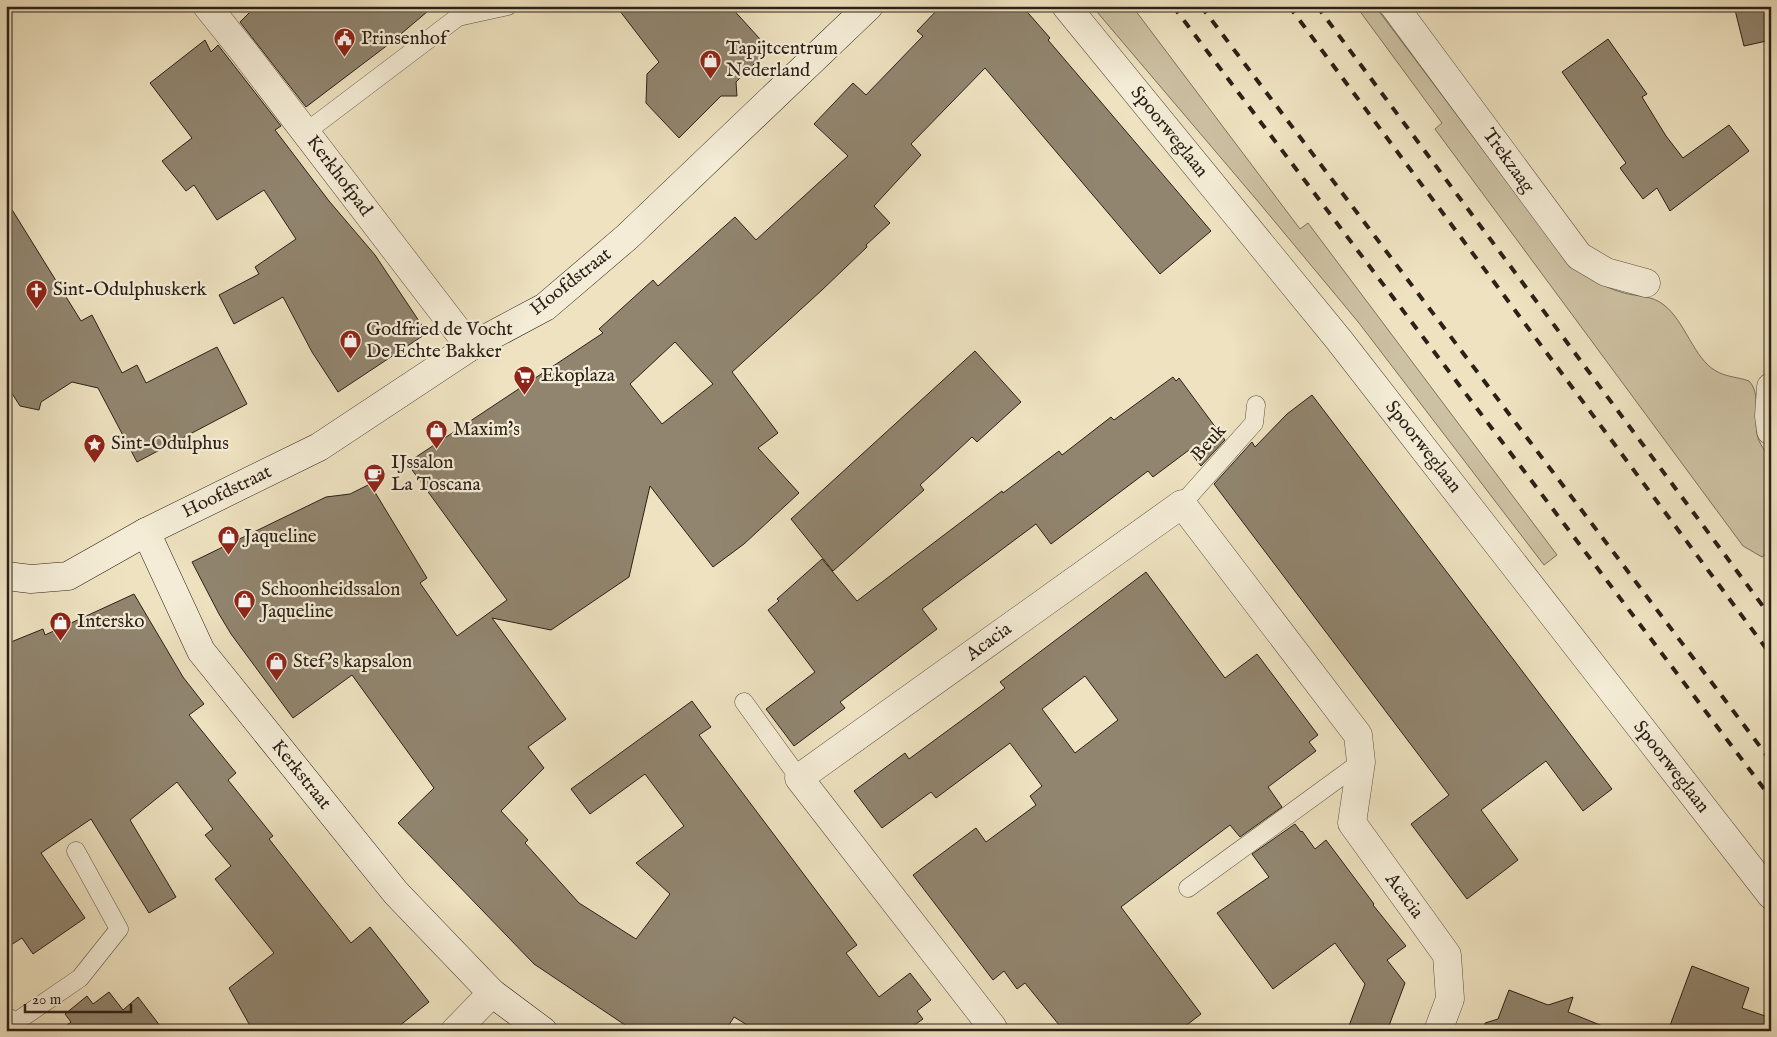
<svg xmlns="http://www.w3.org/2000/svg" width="1777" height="1037" font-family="'IM FELL English',serif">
<rect width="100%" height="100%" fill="#eee2c0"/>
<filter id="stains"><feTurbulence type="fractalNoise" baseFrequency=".004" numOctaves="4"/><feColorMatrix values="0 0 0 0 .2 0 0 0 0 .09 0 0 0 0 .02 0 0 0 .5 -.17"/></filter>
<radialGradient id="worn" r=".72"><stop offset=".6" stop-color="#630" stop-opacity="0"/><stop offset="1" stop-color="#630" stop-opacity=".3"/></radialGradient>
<!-- green -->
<g fill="#cdc1a3" stroke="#7c715e">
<path d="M1092 6H1132L1300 229 1308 223 1557 555 1544 565 1359 323 1261 205Z"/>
<path d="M1356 6H1375L1562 255C1579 273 1599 286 1624 293 1638 297 1652 295 1664 305 1685 321 1694 359 1716 371 1726 377 1738 377 1749 381 1761 393 1754 418 1757 434 1759 444 1765 451 1771 458V550L1762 557 1743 546 1435 129 1442 123Z"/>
</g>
<!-- building -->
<g fill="#91856f" stroke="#2c2118" fill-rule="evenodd">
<path d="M256 6H434L389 44 306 107 240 22Z"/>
<path d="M616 6H730L769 49 736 82 737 96H721L679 138 646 103 647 74 659 62Z"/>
<path d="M941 6H1022L1050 38 1048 40 1211 231 1160 274 985 68 911 144 921 155 874 206 890 223 866 245 867 247 822 290 732 372 778 433 758 448 799 493 744 544 713 567 650 486 629 577 551 630 492 618 566 719 528 747 544 768 501 811 528 840 525 843 579 903 636 939 670 894 636 863 684 826 645 774 590 814 571 789 692 701 711 727 699 735 857 945 846 953 879 997 910 973 931 1000 917 1011 923 1019 906 1031H757L734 1017 725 1031H634L534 964 398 823 434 788 352 675 293 718 231 634 219 614 192 562 326 497 350 494 370 484 427 578 420 583 457 636 507 600 407 463 603 333 599 329 653 280 658 286 735 217 756 240 848 156 814 124 853 83 866 95 923 36 917 31ZM675 342 713 384 662 424 630 384Z"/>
<path d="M1734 6H1771V40L1744 46Z"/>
<path d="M1608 39 1647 94 1642 97 1666 136 1683 158 1729 125 1749 151 1670 211 1657 188 1643 199 1620 168 1626 163 1562 72Z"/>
<path d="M205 40 211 52 218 45 281 126 275 130 329 201 375 255 427 333 338 392 312 352 283 297 234 324 219 295 259 274 255 267 296 239 264 190 217 220 194 185 186 191 162 161 192 138 150 83Z"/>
<path d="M6 200 81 321 92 315 122 373 137 365 146 383 217 347 247 404 137 462 98 388 72 382 41 402 39 410 20 406 6 384Z"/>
<path d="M975 351 1021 402 977 442 972 437 942 465 920 485 924 490 833 571 791 519Z"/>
<path d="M1173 377 1176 381 1179 378 1225 440 1201 466 1189 450 1153 477 1148 471 1051 544 1036 524 922 609 937 629 840 702 845 708 794 746 766 709 815 672 768 610 779 601 777 599 822 559 857 601 1002 491 1003 493 1059 451 1062 455 1111 417 1114 420Z"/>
<path d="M1312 395 1612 789 1583 811 1546 761 1481 810 1518 860 1467 899 1411 824 1449 795 1214 484 1252 442 1255 447 1287 414Z"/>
<path d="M1146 572 1225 678 1257 654 1318 735 1309 742 1316 751 1268 787 1282 807 1240 837 1230 825 1121 907 1201 1014 1179 1031H1064L1025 983 1017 989 1004 971 993 980 913 875 976 828 986 842 1036 805 1030 796 1042 786 1010 743 936 798 931 792 882 828 854 791 905 753 909 759 981 706 1005 688 1000 682ZM1085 676 1118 720 1075 753 1042 709Z"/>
<path d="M134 594 183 677 204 704 189 715 236 773 228 780 273 836 269 839 351 943 370 927 429 1002 393 1031H253L229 988 274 953 215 879 231 866 205 835 213 829 177 782 130 820 176 897 149 913 91 819 41 853 85 918 33 954 22 938 6 948V644L43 629 45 635Z"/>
<path d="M1295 824 1301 832 1302 831 1315 849 1326 840 1374 904 1373 905 1406 946 1387 960 1405 983 1387 1031H1347L1365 984 1335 943 1273 989 1217 913 1269 877 1252 854Z"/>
<path d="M1692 966 1749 988 1742 1008 1771 1018V1031H1668Z"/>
<path d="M1509 990 1548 1005 1573 997 1568 1012 1610 1029V1031H1486L1485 1023 1498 1019Z"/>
<path d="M109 992 123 1010 138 997 164 1031H59L71 1022 65 1014 87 996 93 1004Z"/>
</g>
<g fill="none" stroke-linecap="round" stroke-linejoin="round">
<defs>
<g id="lane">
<path d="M306 132 458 17 508 6"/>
<path d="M1182 504 1254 423 1256 405"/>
<path d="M744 702 799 778"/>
<path d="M1188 888 1361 762"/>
<path d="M10 1026 80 978 119 929 76 851"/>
</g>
<g id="street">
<path d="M207 6 244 52 470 347"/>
<path d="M1066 6 1339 340 1771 895"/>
<path d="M1394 6 1579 256 1606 272 1646 283"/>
<path d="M1771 387 1769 416 1771 431"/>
<path d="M6 1022 13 1031"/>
<path d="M455 1031 492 993"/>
<path d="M990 1031 993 1028 799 778 1182 504 1358 735 1361 762 1352 823 1447 955 1450 999 1438 1031"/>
</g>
<g id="secondary">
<path d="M146 532 201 651 396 893 492 993 543 1031"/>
<path d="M6 576 31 579 68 576 146 532 319 447 470 347 545 307 627 237 869 6"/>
</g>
</defs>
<!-- lane casing -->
<use href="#lane" stroke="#5c5142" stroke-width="19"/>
<!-- street casing -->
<use href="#street" stroke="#5c5142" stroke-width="29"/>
<!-- secondary casing -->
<use href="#secondary" stroke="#2c2118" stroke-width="29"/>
<!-- lane -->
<use href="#lane" stroke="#f4ecd6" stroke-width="18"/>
<!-- street -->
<use href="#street" stroke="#f4ecd6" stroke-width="28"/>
<!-- secondary -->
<use href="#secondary" stroke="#f4ecd6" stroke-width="28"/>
<!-- rail -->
<g stroke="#2c2118" stroke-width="4" stroke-dasharray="9 9" stroke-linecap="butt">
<path d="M1173 6 1771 798"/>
<path d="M1201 6 1771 761"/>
<path d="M1289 6 1771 655"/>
<path d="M1317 6 1771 617"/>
</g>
</g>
<!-- icons -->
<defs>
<symbol id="civic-pin" viewBox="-11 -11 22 30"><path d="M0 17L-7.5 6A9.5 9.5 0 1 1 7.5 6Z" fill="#8f2418" stroke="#f4ecd6"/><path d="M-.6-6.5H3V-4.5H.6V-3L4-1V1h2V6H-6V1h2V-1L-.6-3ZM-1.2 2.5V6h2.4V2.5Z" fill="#fff"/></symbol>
<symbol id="shop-pin" viewBox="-11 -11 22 30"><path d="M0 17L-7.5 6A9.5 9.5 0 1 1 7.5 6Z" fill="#8f2418" stroke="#f4ecd6"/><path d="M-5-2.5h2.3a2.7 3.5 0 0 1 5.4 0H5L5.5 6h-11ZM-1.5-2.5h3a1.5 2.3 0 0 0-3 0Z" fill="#fff"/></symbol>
<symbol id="church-pin" viewBox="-11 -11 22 30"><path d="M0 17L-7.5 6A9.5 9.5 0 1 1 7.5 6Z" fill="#8f2418" stroke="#f4ecd6"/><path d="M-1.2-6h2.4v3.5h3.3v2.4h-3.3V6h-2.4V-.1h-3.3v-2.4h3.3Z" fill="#fff"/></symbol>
<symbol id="supermarket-pin" viewBox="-11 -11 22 30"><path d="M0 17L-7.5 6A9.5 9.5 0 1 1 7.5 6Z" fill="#8f2418" stroke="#f4ecd6"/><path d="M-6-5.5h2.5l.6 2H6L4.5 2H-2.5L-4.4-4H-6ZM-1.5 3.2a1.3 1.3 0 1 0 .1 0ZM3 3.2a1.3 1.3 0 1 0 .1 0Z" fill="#fff"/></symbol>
<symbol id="sight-pin" viewBox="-11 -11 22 30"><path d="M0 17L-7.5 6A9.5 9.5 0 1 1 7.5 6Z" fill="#8f2418" stroke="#f4ecd6"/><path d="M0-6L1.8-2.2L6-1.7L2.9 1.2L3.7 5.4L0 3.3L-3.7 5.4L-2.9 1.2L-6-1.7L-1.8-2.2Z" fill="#fff"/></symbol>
<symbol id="cafe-pin" viewBox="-11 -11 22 30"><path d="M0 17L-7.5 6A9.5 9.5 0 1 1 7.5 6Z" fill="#8f2418" stroke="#f4ecd6"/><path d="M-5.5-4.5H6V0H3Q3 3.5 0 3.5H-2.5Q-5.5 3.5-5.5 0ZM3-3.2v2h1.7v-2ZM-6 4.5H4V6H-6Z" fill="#fff"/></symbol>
</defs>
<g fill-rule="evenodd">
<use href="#civic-pin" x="332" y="26" width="25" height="34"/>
<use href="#shop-pin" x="698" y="48" width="25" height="34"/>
<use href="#church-pin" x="24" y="278" width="25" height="34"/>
<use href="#shop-pin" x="338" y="328" width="25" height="34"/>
<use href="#supermarket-pin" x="512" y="364" width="25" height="34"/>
<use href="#shop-pin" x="424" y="418" width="25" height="34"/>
<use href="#sight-pin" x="82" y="432" width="25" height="34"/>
<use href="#cafe-pin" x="362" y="462" width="25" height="34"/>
<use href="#shop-pin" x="216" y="524" width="25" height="34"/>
<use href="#shop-pin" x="232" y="588" width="25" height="34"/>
<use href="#shop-pin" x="48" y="610" width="25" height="34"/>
<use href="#shop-pin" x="264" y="650" width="25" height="34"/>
</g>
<g text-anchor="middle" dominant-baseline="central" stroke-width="4.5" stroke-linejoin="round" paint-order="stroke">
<!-- poi labels -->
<g font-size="19" fill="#2c2118" stroke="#f4ecd6" text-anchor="start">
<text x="361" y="39">Prinsenhof</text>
<text x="726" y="49">Tapijtcentrum<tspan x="726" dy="22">Nederland</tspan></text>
<text x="53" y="290">Sint-Odulphuskerk</text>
<text x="366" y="330">Godfried de Vocht<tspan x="366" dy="22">De Echte Bakker</tspan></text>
<text x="541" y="376">Ekoplaza</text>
<text x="453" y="430">Maxim's</text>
<text x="111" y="444">Sint-Odulphus</text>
<text x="391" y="463">IJssalon<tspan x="391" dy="22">La Toscana</tspan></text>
<text x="244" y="537">Jaqueline</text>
<text x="261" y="590">Schoonheidssalon<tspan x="261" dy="22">Jaqueline</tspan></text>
<text x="77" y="622">Intersko</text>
<text x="293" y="662">Stef's kapsalon</text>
</g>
<!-- street labels -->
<g font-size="19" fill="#2c2118" stroke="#f4ecd6">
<text transform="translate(1169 132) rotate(51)">Spoorweglaan</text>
<text transform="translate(1508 161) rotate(54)">Trekzaag</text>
<text transform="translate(339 176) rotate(53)">Kerkhofpad</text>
<text transform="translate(571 282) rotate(-38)">Hoofdstraat</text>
<text transform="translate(1209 443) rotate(-48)">Beuk</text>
<text transform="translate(1423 447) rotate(52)">Spoorweglaan</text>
<text transform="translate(227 492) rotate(-26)">Hoofdstraat</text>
<text transform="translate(989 642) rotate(-36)">Acacia</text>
<text transform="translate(1671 767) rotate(52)">Spoorweglaan</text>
<text transform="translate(301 775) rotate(51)">Kerkstraat</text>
<text transform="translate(1404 896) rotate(54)">Acacia</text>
</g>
</g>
<!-- margin -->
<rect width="1777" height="1037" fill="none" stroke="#eee2c0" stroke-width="25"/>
<rect x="8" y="8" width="1762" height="1022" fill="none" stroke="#2c2118" stroke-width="2.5"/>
<rect x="12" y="12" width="1752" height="1012" fill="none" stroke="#2c2118"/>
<!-- scale -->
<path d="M25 1004v8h106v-8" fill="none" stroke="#2c2118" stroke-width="2.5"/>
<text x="32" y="1004" font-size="15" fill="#2c2118" stroke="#f4ecd6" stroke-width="4" paint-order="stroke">20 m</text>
<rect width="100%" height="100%" filter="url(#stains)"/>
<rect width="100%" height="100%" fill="url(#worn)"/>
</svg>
